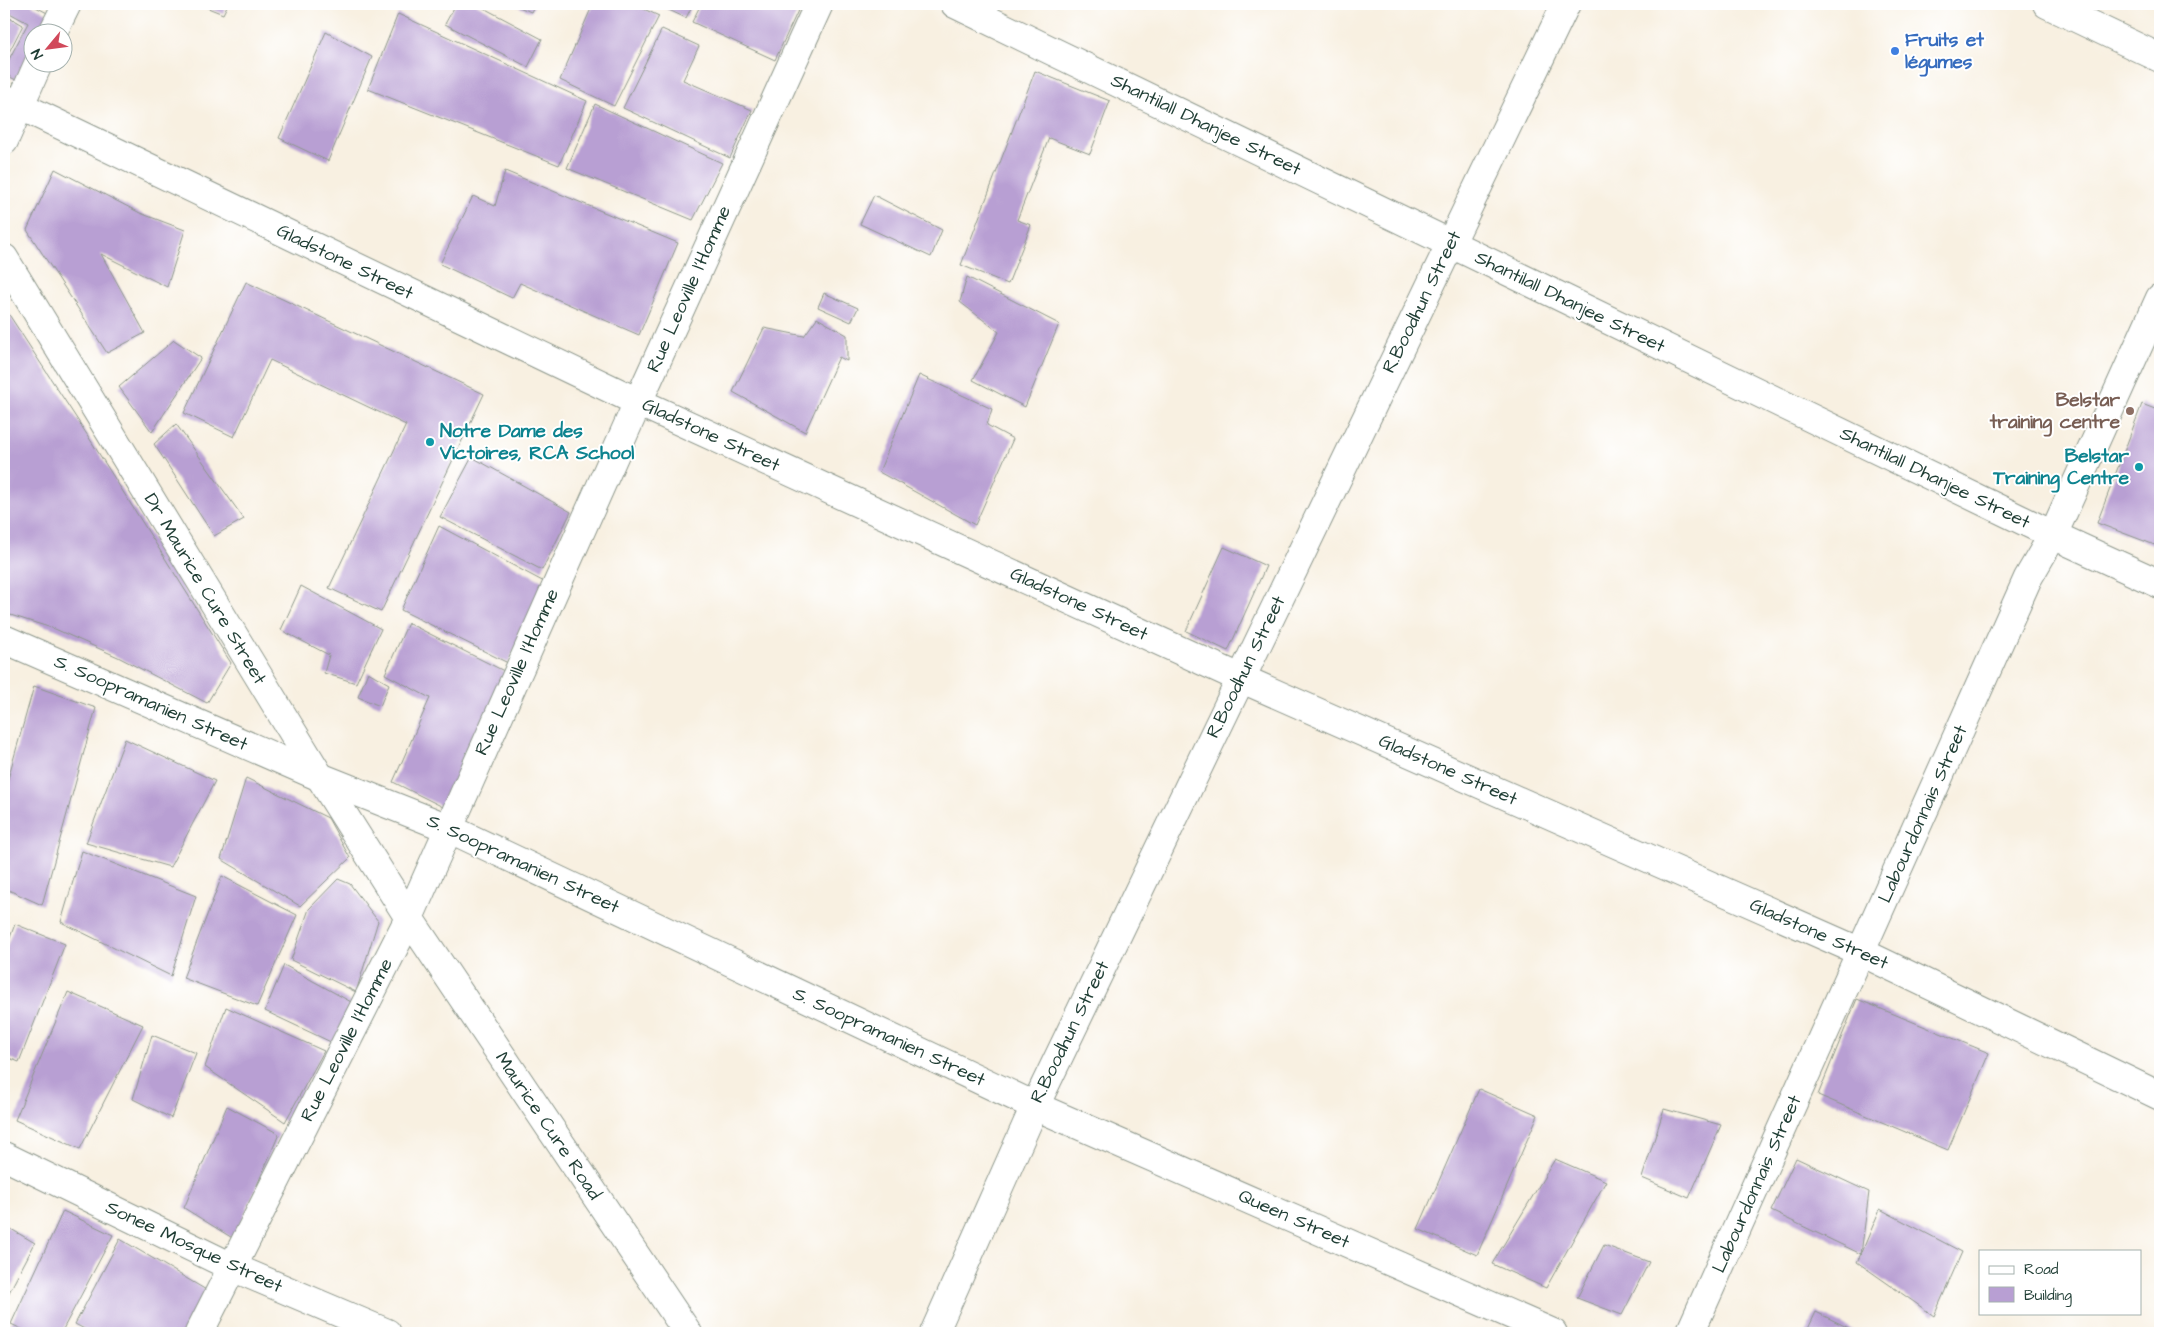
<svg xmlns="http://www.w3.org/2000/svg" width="2164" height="1337" font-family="'Architects Daughter',sans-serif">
<rect width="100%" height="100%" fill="#fff"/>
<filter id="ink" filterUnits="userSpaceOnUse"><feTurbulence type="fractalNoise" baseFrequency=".02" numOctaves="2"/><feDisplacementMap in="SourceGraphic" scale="10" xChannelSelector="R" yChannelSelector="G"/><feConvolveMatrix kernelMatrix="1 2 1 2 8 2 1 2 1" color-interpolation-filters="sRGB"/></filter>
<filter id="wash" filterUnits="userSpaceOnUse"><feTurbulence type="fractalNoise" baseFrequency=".0096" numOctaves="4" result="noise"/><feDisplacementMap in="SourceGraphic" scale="20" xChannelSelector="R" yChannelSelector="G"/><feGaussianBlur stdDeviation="1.12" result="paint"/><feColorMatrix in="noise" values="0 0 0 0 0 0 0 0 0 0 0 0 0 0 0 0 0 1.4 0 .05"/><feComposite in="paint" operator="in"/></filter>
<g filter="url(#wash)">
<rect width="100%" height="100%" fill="#f8f0e1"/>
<g id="blocks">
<!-- building -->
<g fill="#b89fd3">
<path d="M4 4H30L55 17 47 32H32V59L20 82 4 74V69L28 23 4 10Z"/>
<path d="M198 4H228L223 14Z"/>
<path d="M456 4H476L542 39 528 67 445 24Z"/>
<path d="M512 4H535L531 12Z"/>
<path d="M593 4H633L659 16 614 106 560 80Z"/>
<path d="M656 4H693L686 18Z"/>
<path d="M701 4H801L775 60 692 22Z"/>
<path d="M4 14 23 25 6 58 4 57Z"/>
<path d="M398 14 587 101 559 165 368 89Z"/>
<path d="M662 29 699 46 683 80 752 110 730 158 623 108Z"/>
<path d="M326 32 372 57 328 161 279 138Z"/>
<path d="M1035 71 1110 101 1090 154 1049 138 1017 220 1031 225 1008 284 961 265Z"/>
<path d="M595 104 722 163 693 220 567 168Z"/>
<path d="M55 169 140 213 185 230 167 287 101 254 145 333 107 353 27 230Z"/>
<path d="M505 171 678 243 639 335 520 283 512 298 440 264 473 196 495 206Z"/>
<path d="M874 195 942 230 931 257 860 224Z"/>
<path d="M967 277 1059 324 1025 407 973 380 999 332 960 302Z"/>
<path d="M246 282 484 394 381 612 329 588 406 425 270 360 234 437 184 413Z"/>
<path d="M824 293 858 308 851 322 818 307Z"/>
<path d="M4 312 8 313 86 433 231 663 207 703 118 657 55 629 4 613Z"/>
<path d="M817 318 847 335V361L839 357 805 432 733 392 764 328 804 336Z"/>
<path d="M174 340 201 358 152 432 119 387Z"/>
<path d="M919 375 992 409 987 425 1013 439 975 525 879 472Z"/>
<path d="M2142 404 2160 411V547L2097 523Z"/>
<path d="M176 424 244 519 214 536 154 444Z"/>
<path d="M472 457 571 512 542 570 440 517Z"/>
<path d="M439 526 548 584 508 663 401 610Z"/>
<path d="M1224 547 1266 566 1228 651 1186 631Z"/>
<path d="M301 586 381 629 356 683 324 673 329 655 281 630Z"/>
<path d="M408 623 506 672 449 810 393 782 430 698 385 674Z"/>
<path d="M368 672 389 684 380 706 358 697Z"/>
<path d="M34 686 96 708 42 905 4 888V793Z"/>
<path d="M125 739 215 781 170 867 86 843Z"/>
<path d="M246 778 328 818 350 858 300 906 221 859Z"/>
<path d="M82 851 196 896 171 976 61 922Z"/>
<path d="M222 876 297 915 257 1006 183 978Z"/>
<path d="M338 879 350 884 378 921 356 992 291 960 309 909Z"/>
<path d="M15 924 65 944 19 1062 4 1056V954Z"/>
<path d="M284 965 353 1003 333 1043 265 1011Z"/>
<path d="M68 992 143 1025 80 1149 15 1120Z"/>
<path d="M1857 999 1989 1053 1948 1150 1818 1095Z"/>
<path d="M226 1007 324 1051 285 1122 205 1067Z"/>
<path d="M152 1035 196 1053 171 1118 133 1099Z"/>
<path d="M1479 1089 1538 1115 1477 1255 1418 1229Z"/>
<path d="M227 1106 279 1134 234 1239 184 1208Z"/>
<path d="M1664 1109 1721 1125 1689 1198 1642 1178Z"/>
<path d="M1796 1158 1869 1192 1861 1254 1880 1209 1962 1252 1934 1316 1857 1262 1861 1254 1771 1211Z"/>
<path d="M1555 1159 1606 1181 1546 1288 1492 1264Z"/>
<path d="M63 1211 113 1235 61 1333H30L11 1324Z"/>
<path d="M4 1225 35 1243 5 1300 4 1299Z"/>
<path d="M120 1239 208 1291 187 1333H92L75 1324Z"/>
<path d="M1604 1245 1649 1262 1622 1315 1577 1298Z"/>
<path d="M1816 1312 1855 1331 1854 1333H1806Z"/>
</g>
</g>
</g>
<g filter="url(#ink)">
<use href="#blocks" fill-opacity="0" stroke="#8c968a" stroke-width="1"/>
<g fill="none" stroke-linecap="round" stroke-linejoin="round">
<defs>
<g id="minor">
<path d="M819 4 638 402 1240 678 1861 952 2160 1096"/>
<path d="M955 4 2053 535 2160 584"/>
<path d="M2047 4 2160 58"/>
<path d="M53 32 67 4"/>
<path d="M4 141 39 62"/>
<path d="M4 639 320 777 448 828 1035 1106 1553 1333"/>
<path d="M4 1156 232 1267 387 1333"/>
<path d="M199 1333 409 918"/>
<path d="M934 1333 1035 1106 1566 4"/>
<path d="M1690 1333 2028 578 2053 535 2160 298"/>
</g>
<g id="major">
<path d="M4 98 638 402 409 918"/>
<path d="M4 258 320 777 409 918 688 1333"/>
</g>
</defs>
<!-- minor casing -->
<use href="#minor" stroke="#8c968a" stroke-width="30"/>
<!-- major casing -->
<use href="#major" stroke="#8c968a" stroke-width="30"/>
<!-- minor -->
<use href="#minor" stroke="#fff" stroke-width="28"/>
<!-- major -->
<use href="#major" stroke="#fff" stroke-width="28"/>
</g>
</g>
<!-- markers -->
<circle fill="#3f7fe0" stroke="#fff" stroke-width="2" cx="1895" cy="51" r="5"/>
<circle fill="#8d6e63" stroke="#fff" stroke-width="2" cx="2130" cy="411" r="5"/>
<g fill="#0f9aa8" stroke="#fff" stroke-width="2">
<circle cx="430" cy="442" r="5"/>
<circle cx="2139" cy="467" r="5"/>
</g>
<g text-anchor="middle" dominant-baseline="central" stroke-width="4" stroke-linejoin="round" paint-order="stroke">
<!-- shop labels -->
<g font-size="19" font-weight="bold" fill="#366cbe" stroke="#fff" text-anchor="start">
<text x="1905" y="40">Fruits et<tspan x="1905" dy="22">légumes</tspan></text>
</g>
<!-- street labels -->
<g font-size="19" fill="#1f3d34" stroke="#fff">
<text transform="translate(1206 125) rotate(26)">Shantilall Dhanjee Street</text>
<text transform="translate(345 262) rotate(26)">Gladstone Street</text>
<text transform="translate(689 289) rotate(-66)">Rue Leoville l'Homme</text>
<text transform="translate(1422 302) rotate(-64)">R.Boodhun Street</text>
<text transform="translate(1570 302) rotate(26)">Shantilall Dhanjee Street</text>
<text transform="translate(711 435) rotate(25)">Gladstone Street</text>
<text transform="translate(1935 478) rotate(26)">Shantilall Dhanjee Street</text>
<text transform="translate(205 589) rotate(59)">Dr Maurice Cure Street</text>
<text transform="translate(1079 604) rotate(25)">Gladstone Street</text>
<text transform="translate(1246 667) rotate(-64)">R.Boodhun Street</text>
<text transform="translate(517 672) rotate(-66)">Rue Leoville l'Homme</text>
<text transform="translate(151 703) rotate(24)">S. Soopramanien Street</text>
<text transform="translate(1448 770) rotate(24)">Gladstone Street</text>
<text transform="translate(1923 814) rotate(-66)">Labourdonnais Street</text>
<text transform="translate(523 864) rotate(25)">S. Soopramanien Street</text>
<text transform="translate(1819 934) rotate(24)">Gladstone Street</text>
<text transform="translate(1070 1032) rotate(-64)">R.Boodhun Street</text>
<text transform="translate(889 1037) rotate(25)">S. Soopramanien Street</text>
<text transform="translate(347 1040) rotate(-63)">Rue Leoville l'Homme</text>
<text transform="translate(548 1126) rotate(56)">Maurice Cure Road</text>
<text transform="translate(1757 1184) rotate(-66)">Labourdonnais Street</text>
<text transform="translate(1294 1219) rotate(24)">Queen Street</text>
<text transform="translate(194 1247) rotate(25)">Sonee Mosque Street</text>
</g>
<!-- education labels -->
<g font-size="19" font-weight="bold" fill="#785e54" stroke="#fff" text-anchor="end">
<text x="2120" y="400">Belstar<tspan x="2120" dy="22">training centre</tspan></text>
</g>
<!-- culture labels -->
<g font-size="19" font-weight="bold" fill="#0d838f" stroke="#fff" text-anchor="start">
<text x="440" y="431">Notre Dame des<tspan x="440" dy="22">Victoires, RCA School</tspan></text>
<text x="2129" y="456" text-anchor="end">Belstar<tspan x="2129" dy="22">Training Centre</tspan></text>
</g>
</g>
<!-- margin -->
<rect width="2164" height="1337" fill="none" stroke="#fff" stroke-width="20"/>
<!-- legend -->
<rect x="1979" y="1250" width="162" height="65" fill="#ffffff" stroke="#a5b1ae"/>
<rect x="1989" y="1266" width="25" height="8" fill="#ffffff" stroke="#a5b1ae"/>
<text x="2024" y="1274" font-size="15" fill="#1f3d34">Road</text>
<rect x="1989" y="1287" width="25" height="15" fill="#b89fd3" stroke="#a5b1ae"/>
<text x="2024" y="1300" font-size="15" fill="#1f3d34">Building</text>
<!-- north arrow -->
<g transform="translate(48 48) rotate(241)"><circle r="24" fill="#ffffff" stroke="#a5b1ae"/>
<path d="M0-4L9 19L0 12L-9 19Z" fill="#d1495b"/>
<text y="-8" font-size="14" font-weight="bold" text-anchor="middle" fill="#1f3d34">N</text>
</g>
</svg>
